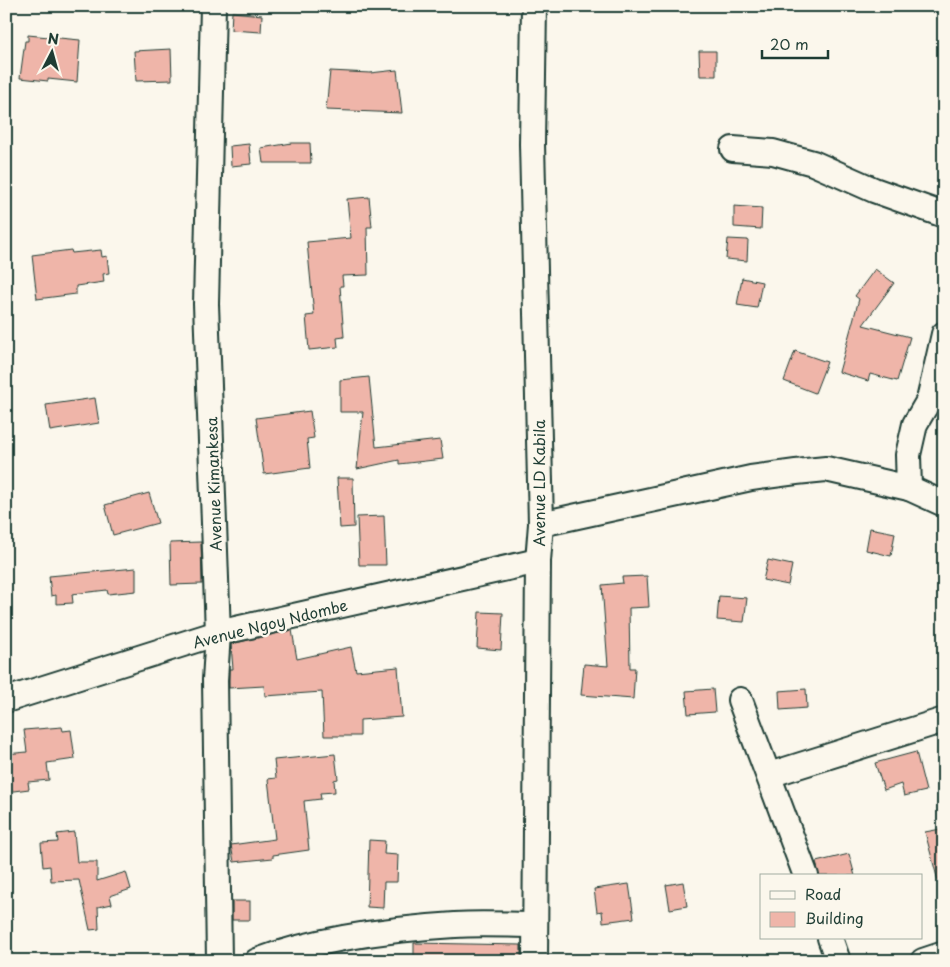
<svg xmlns="http://www.w3.org/2000/svg" width="950" height="967" font-family="'Playpen Sans',sans-serif">
<rect width="100%" height="100%" fill="#fbf7ec"/>
<filter id="ink" filterUnits="userSpaceOnUse"><feTurbulence type="fractalNoise" baseFrequency=".02" numOctaves="2"/><feDisplacementMap in="SourceGraphic" scale="10" xChannelSelector="R" yChannelSelector="G"/><feConvolveMatrix kernelMatrix="1 2 1 2 8 2 1 2 1" color-interpolation-filters="sRGB"/></filter>
<g filter="url(#ink)">
<!-- building -->
<g fill="#efb5a9" stroke="#1f3d34">
<path d="M232 12 262 15 261 32 231 30Z"/>
<path d="M28 35 80 40 77 82 48 79V81L20 78 25 41H28Z"/>
<path d="M171 49 172 80 136 81 134 51Z"/>
<path d="M699 51H716V76H700Z"/>
<path d="M397 70 402 113 326 110 330 71 370 73Z"/>
<path d="M292 143H310L311 163H263L261 148Z"/>
<path d="M249 144 251 164 231 166 230 146Z"/>
<path d="M369 197 372 227H367L368 275 342 276 343 286H340L344 337 337 338 338 347 309 350 306 316 314 315 307 242 351 238 347 199Z"/>
<path d="M734 206 762 208 761 229 734 227Z"/>
<path d="M728 239 748 240 747 261 726 259Z"/>
<path d="M71 250 72 253 101 250 102 257 107 256 109 273 103 274 104 282 76 286V294L37 299 32 255Z"/>
<path d="M875 269 894 283 863 325 910 337 897 381 870 374 868 381 839 372 859 299 855 296Z"/>
<path d="M742 278 762 282 757 308 737 305Z"/>
<path d="M795 351 827 362 815 393 784 381Z"/>
<path d="M369 377 376 447 440 440 443 459 399 464V460L357 469 363 412H340V380Z"/>
<path d="M95 398 99 423 50 431 46 405Z"/>
<path d="M310 411 314 438 307 439 310 468 264 474 256 418Z"/>
<path d="M337 478H353L354 527 340 528Z"/>
<path d="M149 493 158 523 113 535 105 505Z"/>
<path d="M384 516 386 565H359L357 517Z"/>
<path d="M870 528 895 533 891 556 866 550Z"/>
<path d="M201 542 202 584 171 585 170 543Z"/>
<path d="M768 560 792 565 788 585 763 580Z"/>
<path d="M136 568V591L108 594 107 590 72 594 73 603 56 604V595L51 596 49 576Z"/>
<path d="M647 576 649 607 629 608 630 668H635L633 699 581 695 584 664 608 666 602 585 623 583 622 577Z"/>
<path d="M719 596 747 598 744 622 717 620Z"/>
<path d="M479 612 503 613 501 650 477 648Z"/>
<path d="M292 630 297 659 351 647 356 671 398 667 402 717 360 720V736H324L322 692 265 696 264 686 229 688V669H233L231 644Z"/>
<path d="M713 689 715 712 688 714 686 691Z"/>
<path d="M806 689 807 708 780 710 779 691Z"/>
<path d="M62 727 63 731 71 730 75 759 47 763 49 780 28 782 29 789 6 792V754L27 752 24 730Z"/>
<path d="M916 752 926 791 904 796 901 784 884 790 875 763Z"/>
<path d="M335 754 338 779 334 780 335 792 320 793 321 799 304 801 309 850 273 855V858L234 862 231 845 275 839 268 779 276 778 274 760Z"/>
<path d="M941 829 944 838V880L938 881 925 832Z"/>
<path d="M74 832 77 862H97V881L126 872 131 889 110 896 112 904 98 907 99 929 90 930 79 880 51 881 50 866 43 867 41 843 58 842 57 834Z"/>
<path d="M369 840 385 841 384 854 398 855 397 882H384L383 908 367 907Z"/>
<path d="M849 854 855 876H819L816 862Z"/>
<path d="M683 882 687 906 670 909 666 885Z"/>
<path d="M629 884 634 918 603 922 602 911 597 912 594 889Z"/>
<rect x="232" y="901" width="18" height="19"/>
<path d="M414 943 521 945V961H414Z"/>
</g>
<g fill="none" stroke-linecap="round" stroke-linejoin="round">
<defs>
<g id="street">
<path d="M213 6 206 304 218 633 215 680 219 961"/>
<path d="M534 6 532 144 541 524 538 561 535 961"/>
<path d="M733 149 773 152 813 163 874 190 944 215"/>
<path d="M929 400 944 334"/>
<path d="M909 488 944 504"/>
<path d="M541 524 751 478 796 472 826 469 909 488 908 455 915 424 929 400 944 399"/>
<path d="M6 700 218 633 538 561"/>
<path d="M740 700 806 876"/>
<path d="M769 775 944 720"/>
<path d="M830 938 838 961"/>
<path d="M257 961C318 938 391 929 455 925 482 923 509 925 535 925"/>
<path d="M923 961 944 954"/>
</g>
</defs>
<!-- street casing -->
<use href="#street" stroke="#1f3d34" stroke-width="28"/>
<!-- street -->
<use href="#street" stroke="#fbf7ec" stroke-width="24"/>
</g>
</g>
<g text-anchor="middle" dominant-baseline="central" stroke-width="4.5" stroke-linejoin="round" paint-order="stroke">
<!-- street labels -->
<g font-size="15" fill="#1f3d34" stroke="#fbf7ec">
<text transform="translate(538 483) rotate(-90)">Avenue LD Kabila</text>
<text transform="translate(213 484) rotate(-92)">Avenue Kimankesa</text>
<text transform="translate(270 623) rotate(-14)">Avenue Ngoy Ndombe</text>
</g>
</g>
<!-- margin -->
<rect width="950" height="967" fill="none" stroke="#fbf7ec" stroke-width="25"/>
<rect x="12" y="12" width="925" height="942" fill="none" stroke="#1f3d34" stroke-width="2" filter="url(#ink)"/>
<!-- legend -->
<rect x="760" y="874" width="162" height="65" fill="#fbf7ec" stroke="#a3ada2"/>
<rect x="770" y="891" width="25" height="8" fill="#fbf7ec" stroke="#a3ada2"/>
<text x="805" y="900" font-size="15" fill="#1f3d34">Road</text>
<rect x="770" y="912" width="25" height="15" fill="#efb5a9" stroke="#a3ada2"/>
<text x="805" y="924" font-size="15" fill="#1f3d34">Building</text>
<!-- north arrow -->
<g transform="translate(52 52) rotate(6)" stroke="#fbf7ec" stroke-width="4" paint-order="stroke">
<path d="M0-4L9 19L0 12L-9 19Z" fill="#1f3d34"/>
<text y="-8" font-size="14" font-weight="bold" text-anchor="middle" fill="#1f3d34">N</text>
</g>
<!-- scale -->
<path d="M762 50v8h66v-8" fill="none" stroke="#1f3d34" stroke-width="2.5"/>
<text x="770" y="50" font-size="15" fill="#1f3d34" stroke="#fbf7ec" stroke-width="4" paint-order="stroke">20 m</text>
</svg>
